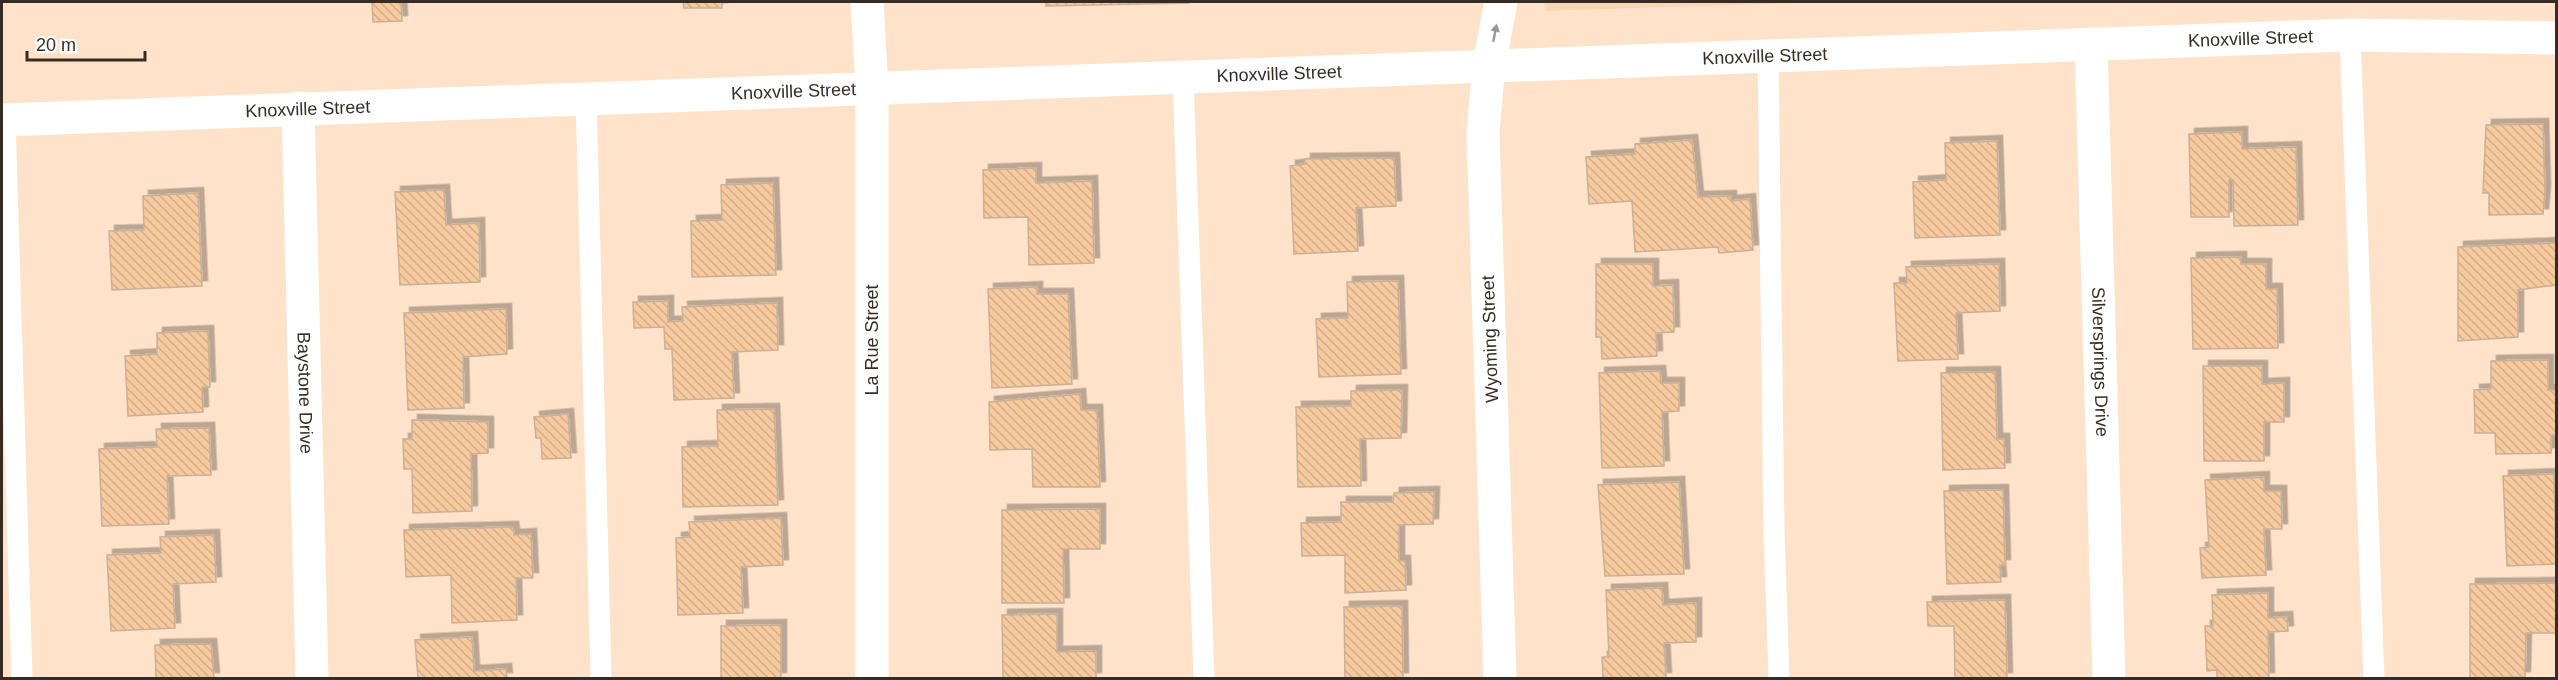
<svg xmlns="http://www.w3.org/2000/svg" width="2558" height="680" font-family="Helvetica,sans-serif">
<defs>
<pattern id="building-back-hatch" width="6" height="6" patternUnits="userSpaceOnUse" patternTransform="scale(1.5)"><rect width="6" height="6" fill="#f6c99f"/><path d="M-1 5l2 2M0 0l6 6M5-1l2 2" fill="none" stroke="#d4ad89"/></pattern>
<filter id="shadow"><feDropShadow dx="5.5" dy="-5.5" stdDeviation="0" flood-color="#0004"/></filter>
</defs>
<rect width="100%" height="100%" fill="#fee2c9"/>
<!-- built -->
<path fill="#f8d7b7" d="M1544 2H1823L1545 11Z"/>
<!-- building -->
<g fill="url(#building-back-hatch)" stroke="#cab097" stroke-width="1.5" filter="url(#shadow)">
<path d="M372 2H401L402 21 373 22Z"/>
<path d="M683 2H722V8H684Z"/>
<path d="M1046 2H1189V3L1046 6Z"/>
<path d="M2543 124 2545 191 2543 214 2489 215V193H2483L2486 125Z"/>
<path d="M2242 132V149L2296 147 2298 225 2234 226 2233 180H2229V217H2191L2189 134Z"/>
<path d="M1692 140 1698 197 1731 196V201L1750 199 1753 250 1719 253 1718 247 1635 252 1632 201 1589 204 1586 157 1635 154V144Z"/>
<path d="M1997 141 2000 235 1915 238 1913 182 1946 180 1945 143Z"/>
<path d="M1394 158 1396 206 1356 208 1358 251 1294 254 1290 166 1305 164V159Z"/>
<path d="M1036 168V183L1092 181 1094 263 1029 265 1028 217 984 218 983 170Z"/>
<path d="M773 183 776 275 692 277 691 221 722 220 721 185Z"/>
<path d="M444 190 446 225 479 223 480 282 400 285 395 192Z"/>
<path d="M198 193 202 286 112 290 109 231 144 230 143 196Z"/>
<path d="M2556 243V285L2518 290V337L2458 341V247Z"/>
<path d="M2241 257V264H2266V289H2277L2278 348 2193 349 2191 258Z"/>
<path d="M1596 264H1653V286L1673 285 1674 332 1656 333 1657 356 1602 359 1601 337H1596Z"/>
<path d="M1999 264 2000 311 1956 313 1958 359 1898 361 1894 283H1907L1906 267Z"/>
<path d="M1398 281 1401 374 1319 377 1316 319 1348 318 1347 282Z"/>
<path d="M1037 287V294H1068L1072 384 992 388 988 289Z"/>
<path d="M668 301V322L683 321 682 307 777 303 778 350 732 352 734 398 674 400 672 349H665L664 327 634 328 633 302Z"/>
<path d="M506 309 507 354 463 357 464 408 408 410 404 313Z"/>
<path d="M208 331 210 387H202L203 412 128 416 125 356 157 354V333Z"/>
<path d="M2548 360V390H2556V435H2551V453L2496 454 2495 433H2475L2474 390 2491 389V361Z"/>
<path d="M2203 366H2262V384L2284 383V422H2264V461H2204Z"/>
<path d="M1660 371 1661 383H1679V411L1662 412 1664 466 1602 468 1599 373Z"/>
<path d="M1995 372 1997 439H2004L2005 468 1943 470 1941 373Z"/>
<path d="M1402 390 1401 438 1360 439 1361 486 1298 487 1296 407 1351 406V391Z"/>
<path d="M1080 394 1081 410H1097L1100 487H1033L1032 449 990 450 989 402Z"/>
<path d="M774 409 778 505 683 507 682 447 718 446 717 410Z"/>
<path d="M568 414 571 458 542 459 541 438H536L534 417Z"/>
<path d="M412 420 488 422V453L471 454 472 511 413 513 412 469H404L403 439H412Z"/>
<path d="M209 428 211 475 167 476 169 524 102 526 99 449 157 447 156 429Z"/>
<path d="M2554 474 2556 564 2507 566 2503 476Z"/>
<path d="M2264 477V491H2281L2282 529H2264L2266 575 2202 578 2200 548 2209 547 2205 480Z"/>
<path d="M1679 482 1684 574 1605 576 1598 485Z"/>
<path d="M2003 490 2005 565H2000L2001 582 1947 584 1944 491Z"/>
<path d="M1434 492 1433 524 1399 525V561H1405L1406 590 1345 593V555L1302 556 1301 523 1341 522V502H1393L1394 493Z"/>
<path d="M1100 509V549H1063L1064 603H1002V510Z"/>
<path d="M781 518 783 565 741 567 743 613 678 615 676 538 690 537 689 522Z"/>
<path d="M513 527 514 535 531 534 533 578H516L517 620 452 623 451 575 406 577 404 530Z"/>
<path d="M214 535 216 582 173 584 175 628 111 631 107 555 161 553 160 537Z"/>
<path d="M2556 583V633H2526L2525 677 2470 678V584Z"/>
<path d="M1662 588 1663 605 1696 603V642L1664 643 1666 678H1603L1602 657H1609L1606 590Z"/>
<path d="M2268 593V618L2287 617 2288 631 2268 632 2269 678H2217V670L2207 671 2205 626H2213L2212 595Z"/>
<path d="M2005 600 2007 678H1955L1954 626H1928L1927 602Z"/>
<path d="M1402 606 1403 678H1345L1344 607Z"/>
<path d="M1057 614V652L1096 651V678H1003L1002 615Z"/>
<path d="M781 625V678H721V626Z"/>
<path d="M472 637 474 671 506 669 507 678H418L415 640Z"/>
<path d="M211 644 214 678H156L155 645Z"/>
</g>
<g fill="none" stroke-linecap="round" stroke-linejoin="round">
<!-- lane -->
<g stroke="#fff" stroke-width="21">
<path d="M2350 35 2374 678"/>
<path d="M1768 56 1774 530 1779 678"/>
<path d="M1183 77 1204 678"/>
<path d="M586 97 601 678"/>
<path d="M5 119 22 678"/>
</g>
<!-- street -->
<g stroke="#fff" stroke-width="33">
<path d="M867 2 872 88V678"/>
<path id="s1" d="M2091 44 2109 678"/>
<path id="s2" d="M298 108 312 678"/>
<path d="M1500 678 1483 132 1489 65 1501 2"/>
</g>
<!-- secondary -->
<path stroke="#fff" stroke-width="33" id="s3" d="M2 120 2350 35 2556 38"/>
</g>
<!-- one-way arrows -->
<defs><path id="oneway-solid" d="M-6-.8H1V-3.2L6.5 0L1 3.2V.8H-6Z" transform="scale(1.5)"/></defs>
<use fill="#9b9691" href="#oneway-solid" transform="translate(1495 33) rotate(-79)"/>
<g text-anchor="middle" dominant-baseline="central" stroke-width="6" stroke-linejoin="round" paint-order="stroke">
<!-- street labels -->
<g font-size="18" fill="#372c23" stroke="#fff">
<text stroke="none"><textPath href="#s3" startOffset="2250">Knoxville Street</textPath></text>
<text stroke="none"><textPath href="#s3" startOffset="1764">Knoxville Street</textPath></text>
<text stroke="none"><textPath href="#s3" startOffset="1278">Knoxville Street</textPath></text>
<text stroke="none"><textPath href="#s3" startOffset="792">Knoxville Street</textPath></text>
<text stroke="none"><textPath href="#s3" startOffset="306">Knoxville Street</textPath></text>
<text transform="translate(1490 339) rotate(-92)">Wyoming Street</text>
<text transform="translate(872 340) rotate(-90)">La Rue Street</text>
<text stroke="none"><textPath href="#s1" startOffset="318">Silversprings Drive</textPath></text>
<text stroke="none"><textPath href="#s2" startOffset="285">Baystone Drive</textPath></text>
</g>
</g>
<!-- border -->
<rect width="2558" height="680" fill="none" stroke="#372c23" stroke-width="6"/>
<!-- scale -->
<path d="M27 51v9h118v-9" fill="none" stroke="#372c23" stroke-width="3"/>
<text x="36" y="51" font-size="18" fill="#372c23" stroke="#ffffff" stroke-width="4.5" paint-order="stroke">20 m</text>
</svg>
